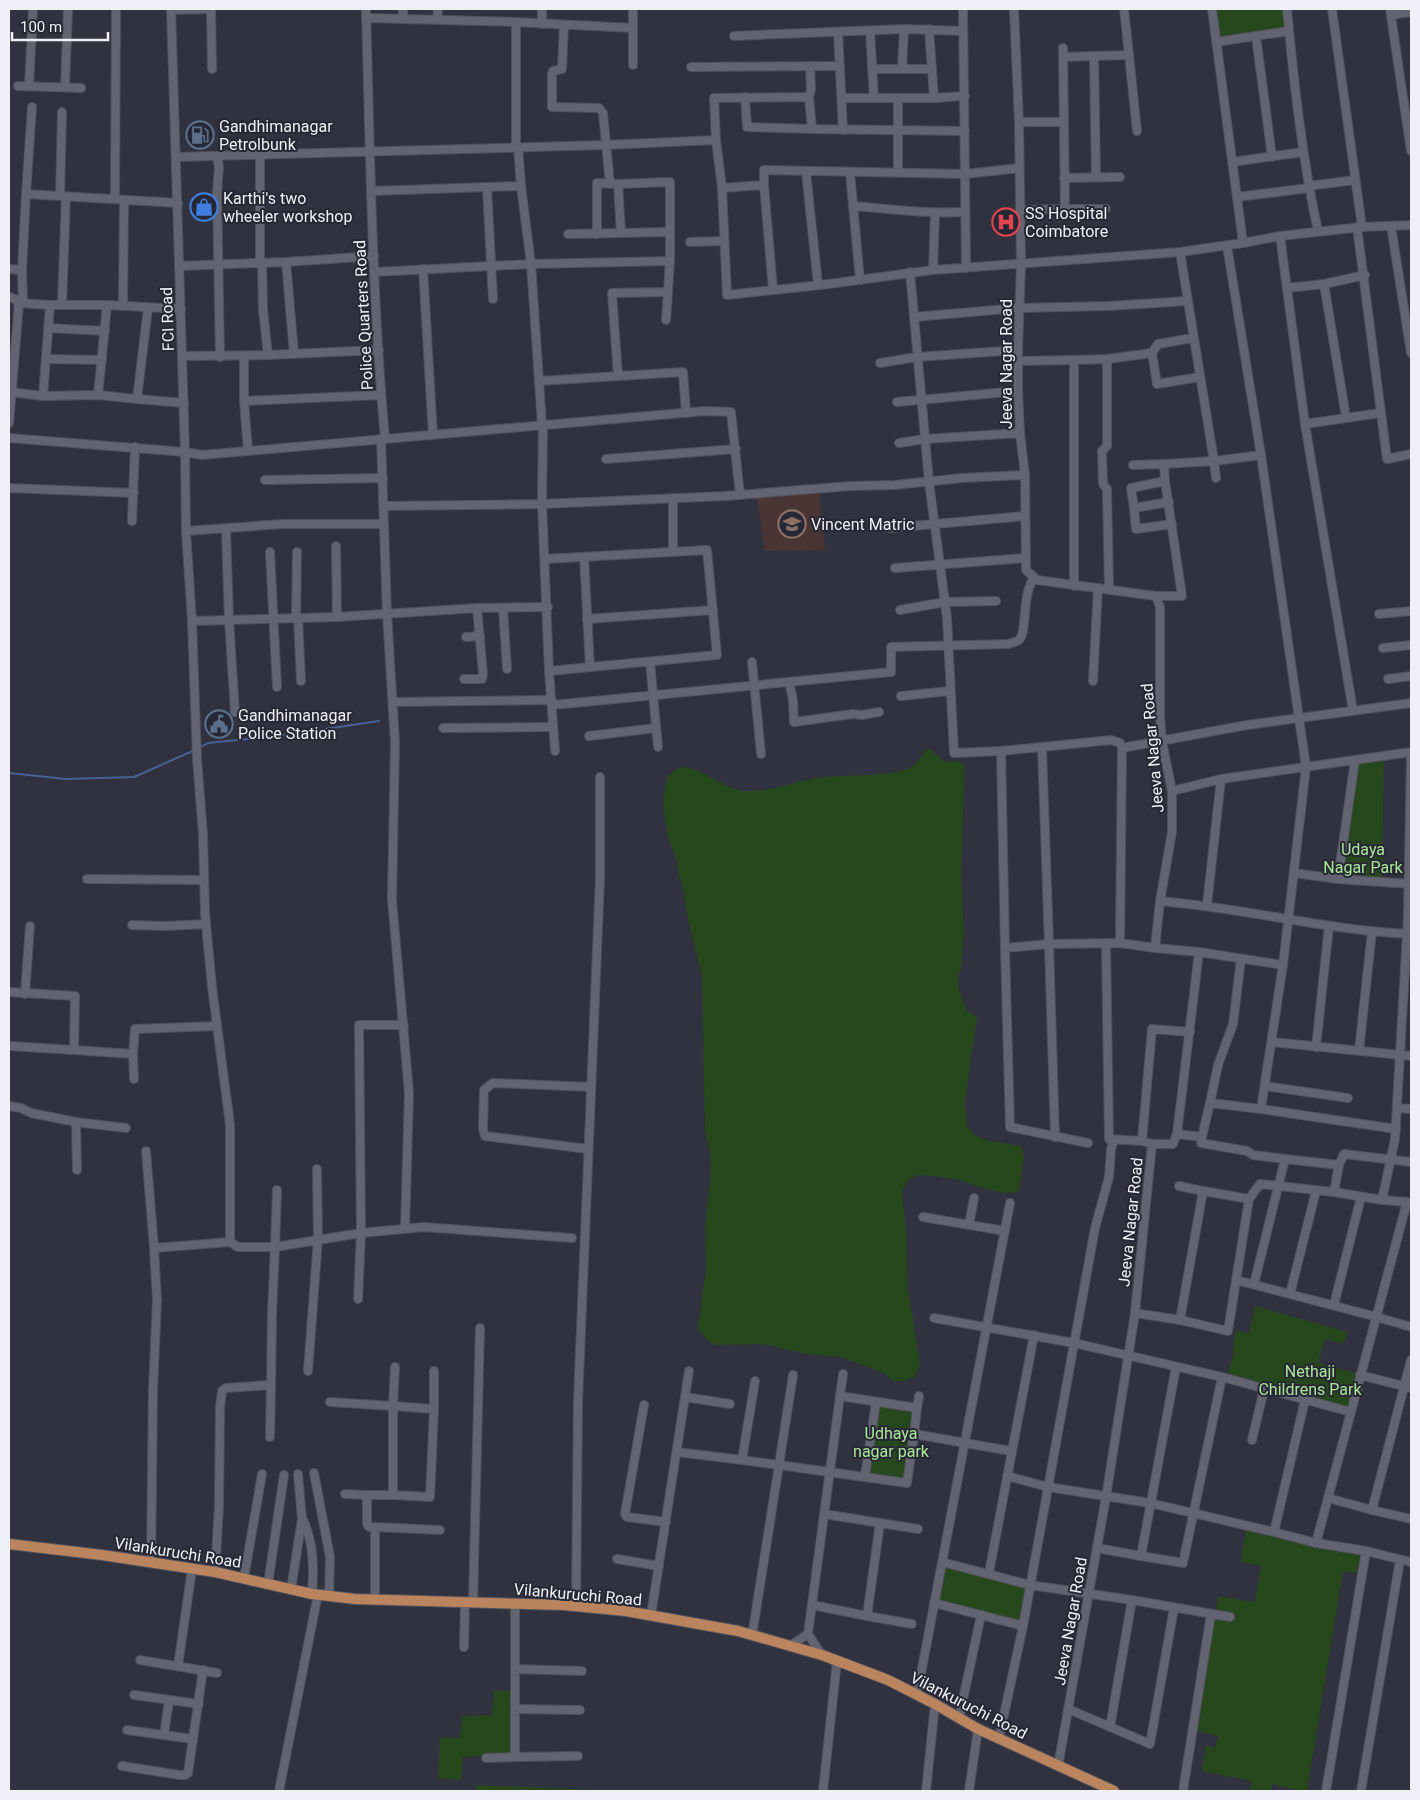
<svg xmlns="http://www.w3.org/2000/svg" width="1420" height="1800" font-family="Roboto,sans-serif">
<rect width="100%" height="100%" fill="#31323f"/>
<path fill="#4a3535" d="M819,493L825,550L765,551L757,498Z"/>
<g fill="#27471d">
<path d="M1212,9H1287L1289,31L1216,42Z"/>
<path d="M928,748L945,762L957,761L965,765L961,872L964,932L961,967L958,978L959,990L967,1011L977,1017L965,1102L967,1126L975,1135L986,1140L1021,1146L1024,1157L1019,1191C999,1196 982,1187 962,1181C946,1177 931,1175 915,1175L906,1183L902,1193L906,1230L908,1289L920,1365L915,1376L905,1381H893L884,1373L841,1357L807,1354L763,1344L716,1345L705,1338L698,1329L706,1268L705,1228L711,1167L710,1154L705,1131L702,977L688,920L682,883L678,873L677,860L668,839L663,803L667,777C671,774 675,770 679,768C699,763 722,790 746,791C770,792 793,782 816,778C846,774 878,778 907,769C915,767 923,754 928,748Z"/>
<path d="M1384,759L1382,880L1342,877L1356,763Z"/>
<path d="M1255,1306L1347,1332L1344,1344L1325,1339L1318,1363L1359,1374L1350,1408L1227,1376L1233,1356L1235,1331L1249,1333Z"/>
<path d="M878,1404L914,1411L904,1481L868,1475Z"/>
<path d="M1246,1528L1362,1555L1358,1573L1343,1572L1307,1791H1301L1272,1784L1271,1791H1250L1251,1781L1202,1771L1206,1745L1215,1748L1218,1736L1197,1731L1218,1596L1255,1602L1261,1566L1241,1562Z"/>
<path d="M945,1565L1027,1587L1020,1623L938,1601Z"/>
<path d="M494,1690L511,1691L512,1754L463,1757L461,1780L438,1779L440,1738H460L462,1716L492,1715Z"/>
<path d="M476,1785L596,1790V1791H476Z"/>
</g>
<g fill="none" stroke-linecap="round" stroke-linejoin="round">
<g stroke="#476197" stroke-width="2">
<path d="M199,748L208,743L278,736L379,721"/>
<path d="M9,773L66,779L134,777L195,750"/>
</g>
<g stroke="#51515d" stroke-width="10">
<g id="minor">
<path d="M211,9L212,69"/>
<path d="M366,9C370,152 372,296 385,439"/>
<path d="M963,9L966,268"/>
<path d="M1014,9L1019,122L1021,264L1018,350V391L1020,433L1025,475L1026,570L1037,580L1156,596L1160,607V717L1162,741L1172,791V832L1160,901L1155,948L1199,952L1177,1134L1173,1144H1152L1135,1313L1106,1497L1058,1766"/>
<path d="M1212,9L1243,243"/>
<path d="M1287,9C1294,83 1302,158 1318,231"/>
<path d="M1332,9L1362,227"/>
<path d="M1390,9L1411,151"/>
<path d="M171,10L205,9"/>
<path d="M1391,15L1411,12"/>
<path d="M366,18L516,22V146"/>
<path d="M403,19V9"/>
<path d="M437,20L438,9"/>
<path d="M516,22L633,28"/>
<path d="M542,24V9"/>
<path d="M564,25L562,69L553,71L552,73V107L599,108L603,113L610,184"/>
<path d="M929,29L934,98"/>
<path d="M870,31L874,98"/>
<path d="M838,32L843,130"/>
<path d="M734,36L904,29L963,31"/>
<path d="M1256,36L1272,157"/>
<path d="M1216,42L1289,31"/>
<path d="M1129,55L1137,131"/>
<path d="M1063,57L1094,56"/>
<path d="M633,65V9"/>
<path d="M691,67L840,66"/>
<path d="M872,69H931"/>
<path d="M902,69L904,29"/>
<path d="M18,86L81,88"/>
<path d="M29,86L33,9"/>
<path d="M65,87L68,9"/>
<path d="M745,97L747,127L812,129"/>
<path d="M809,97L811,90L810,66"/>
<path d="M842,98H934L965,96"/>
<path d="M898,98V172"/>
<path d="M1019,122H1064"/>
<path d="M716,140L714,98L809,97L812,129L965,131"/>
<path d="M518,147L521,186L531,264L542,425"/>
<path d="M217,156L219,167L217,193L220,357"/>
<path d="M176,157L605,145L716,140L722,188L764,185V170L965,174L1019,168"/>
<path d="M1232,162L1303,152"/>
<path d="M806,172L818,285"/>
<path d="M850,173L860,280"/>
<path d="M1096,177L1094,56L1129,55L1124,9"/>
<path d="M1064,178L1120,177"/>
<path d="M618,184L670,182V261L666,320"/>
<path d="M764,185L773,290"/>
<path d="M1308,186L1355,180"/>
<path d="M487,188L493,299"/>
<path d="M722,188L727,295L821,285L933,270L1180,252L1243,243L1280,236L1362,227L1411,225"/>
<path d="M372,191L521,186"/>
<path d="M26,194L32,107"/>
<path d="M60,196L62,112"/>
<path d="M1237,197L1309,188"/>
<path d="M115,199L116,9"/>
<path d="M853,206C890,209 928,214 965,212"/>
<path d="M1065,209H1106"/>
<path d="M1020,210L1065,209L1063,48"/>
<path d="M1391,226L1411,353"/>
<path d="M1357,227L1387,459L1411,454"/>
<path d="M568,234L669,232"/>
<path d="M597,234V183L618,184L621,233"/>
<path d="M1280,236L1305,424L1380,413"/>
<path d="M690,242L724,241"/>
<path d="M1180,252L1214,461L1261,455"/>
<path d="M260,262V154"/>
<path d="M286,262L294,354"/>
<path d="M179,266L286,262L374,256"/>
<path d="M9,269L22,270"/>
<path d="M423,269L433,435"/>
<path d="M933,270L935,213"/>
<path d="M375,272L531,264L670,261"/>
<path d="M910,272L929,482L947,618L954,753L1001,751L1042,747"/>
<path d="M1324,284L1346,417"/>
<path d="M1287,288L1324,284L1365,275"/>
<path d="M9,297L15,299L19,303L50,305H107L181,309"/>
<path d="M23,303L22,270L26,194L178,203"/>
<path d="M62,305L66,196"/>
<path d="M123,306L124,200"/>
<path d="M914,317L1019,308L1109,306L1187,301"/>
<path d="M48,328L105,331"/>
<path d="M1193,338L1158,344L1152,353L1157,384L1200,377"/>
<path d="M268,355L379,350"/>
<path d="M183,356L268,355L263,310L262,262"/>
<path d="M244,356V401L248,451"/>
<path d="M46,359L102,360"/>
<path d="M1107,359V446L1102,451L1103,484L1107,489L1109,589"/>
<path d="M1018,361L1074,360"/>
<path d="M880,363L917,357L1018,350"/>
<path d="M618,376L612,293L667,292"/>
<path d="M539,381L683,372L686,413"/>
<path d="M10,392L43,396L98,395L137,399L148,308"/>
<path d="M98,395L107,305"/>
<path d="M43,396L50,305"/>
<path d="M137,399L184,403"/>
<path d="M244,401L381,395"/>
<path d="M897,402L1018,391"/>
<path d="M9,423L19,303"/>
<path d="M1305,424L1353,711"/>
<path d="M543,425L542,504L549,671L555,751"/>
<path d="M9,438L185,452L171,9"/>
<path d="M381,439L387,614L395,743L392,899L409,1093L405,1229"/>
<path d="M899,443L925,439L1020,433"/>
<path d="M606,459L736,449"/>
<path d="M1133,465L1164,464"/>
<path d="M265,480L383,478"/>
<path d="M1165,481L1131,488L1134,508L1169,502"/>
<path d="M9,488L134,493"/>
<path d="M384,506L542,504L725,496L851,486L894,485L962,478L1025,475"/>
<path d="M1134,508L1136,529L1172,524"/>
<path d="M132,521L135,447"/>
<path d="M890,528L1025,516"/>
<path d="M226,529L229,620L235,712"/>
<path d="M186,531L282,524H384"/>
<path d="M336,546L337,617"/>
<path d="M270,552L277,687"/>
<path d="M673,552V498"/>
<path d="M584,557L590,667"/>
<path d="M545,559L707,550L717,655L549,671"/>
<path d="M895,568L1026,558"/>
<path d="M1074,586V360L1107,359L1152,353"/>
<path d="M1156,596H1182L1165,481L1164,464L1214,461L1216,478"/>
<path d="M548,607L477,608L337,617L192,621L186,531L185,452L202,455L705,411L731,412L740,495"/>
<path d="M503,608L507,669"/>
<path d="M900,610L945,602L996,601"/>
<path d="M1379,614L1411,611"/>
<path d="M296,618L297,552"/>
<path d="M298,618L301,681"/>
<path d="M587,619L713,610"/>
<path d="M466,637L480,636"/>
<path d="M1383,648L1411,645"/>
<path d="M650,662L658,747"/>
<path d="M752,662L761,754"/>
<path d="M464,679H482L483,674L477,608"/>
<path d="M1388,679L1411,676"/>
<path d="M1093,681L1098,588"/>
<path d="M789,682L793,700L794,722L853,714L862,715L879,712"/>
<path d="M901,696L950,691"/>
<path d="M393,702L552,700"/>
<path d="M553,705L891,672V647L1008,644C1011,643 1016,642 1019,640C1028,631 1021,596 1034,578"/>
<path d="M443,728L553,727"/>
<path d="M589,736L656,728"/>
<path d="M1122,748L1247,725L1411,703"/>
<path d="M1001,751L1005,948L1010,1127L1088,1143"/>
<path d="M1172,791L1221,779L1411,752"/>
<path d="M1294,873L1338,879L1355,760"/>
<path d="M87,879L204,880"/>
<path d="M1338,879L1411,884"/>
<path d="M1160,901C1244,908 1325,930 1409,934"/>
<path d="M1207,905L1221,779"/>
<path d="M132,925L164,926L206,924"/>
<path d="M1106,943L1109,1139L1142,1141L1152,1144"/>
<path d="M1005,948L1049,944L1042,747L1111,740L1120,743L1122,748L1120,943"/>
<path d="M1199,952L1283,965"/>
<path d="M9,992L75,996L74,1050L133,1054L135,1029L217,1026"/>
<path d="M25,994L30,926"/>
<path d="M1272,1042L1411,1056"/>
<path d="M9,1046L74,1050"/>
<path d="M1316,1047L1329,926"/>
<path d="M1359,1051L1372,931"/>
<path d="M133,1054L134,1079"/>
<path d="M1265,1086L1348,1098"/>
<path d="M1210,1103L1218,1065L1233,1024L1241,959"/>
<path d="M9,1106L21,1108L31,1113L76,1122L126,1128"/>
<path d="M1397,1108L1411,1109"/>
<path d="M1261,1109L1396,1129"/>
<path d="M76,1122L77,1170"/>
<path d="M1177,1134L1202,1137L1210,1103L1261,1109L1283,965L1306,767L1261,455L1227,246"/>
<path d="M1055,1137L1049,944L1120,943L1155,948"/>
<path d="M1202,1137L1201,1143L1247,1151L1253,1155L1285,1159L1254,1284"/>
<path d="M1142,1141L1152,1029L1190,1032"/>
<path d="M588,1149L485,1136L483,1129L484,1090L493,1083L591,1087"/>
<path d="M146,1151L154,1248"/>
<path d="M1285,1159L1339,1165L1334,1192"/>
<path d="M1339,1165L1344,1154L1411,1162"/>
<path d="M1179,1186L1203,1191"/>
<path d="M277,1190L275,1247L361,1233L424,1227L572,1238"/>
<path d="M923,1217L1005,1231"/>
<path d="M969,1225L974,1198"/>
<path d="M1236,1280L1377,1317L1411,1327"/>
<path d="M1290,1294L1316,1191"/>
<path d="M358,1299L361,1233L359,1025H404"/>
<path d="M1334,1305L1361,1197"/>
<path d="M1135,1313L1180,1320L1228,1331L1249,1199L1260,1184L1334,1192L1382,1200L1395,1139L1408,917L1411,756"/>
<path d="M934,1318L1074,1343L1222,1377L1351,1412"/>
<path d="M1180,1320L1203,1191L1249,1199"/>
<path d="M1176,1367L1141,1556L1183,1563L1222,1377"/>
<path d="M308,1371L318,1239L317,1169"/>
<path d="M1360,1375L1411,1388"/>
<path d="M755,1381L742,1460L779,1465L793,1375"/>
<path d="M840,1396L843,1374"/>
<path d="M685,1397L730,1404"/>
<path d="M330,1402L393,1406L395,1367"/>
<path d="M644,1405L625,1514L627,1517L666,1522"/>
<path d="M917,1408L919,1396"/>
<path d="M434,1409V1371"/>
<path d="M270,1437L271,1385"/>
<path d="M1252,1440L1264,1389"/>
<path d="M677,1452L742,1460"/>
<path d="M314,1473L330,1557L329,1596"/>
<path d="M865,1476L876,1402"/>
<path d="M1007,1476L1048,1487L1150,1503L1274,1532L1305,1400"/>
<path d="M345,1494L367,1495"/>
<path d="M1328,1498L1372,1510L1411,1360"/>
<path d="M1372,1510L1411,1519"/>
<path d="M824,1514L918,1529"/>
<path d="M303,1520C314,1544 314,1568 312,1594"/>
<path d="M375,1527L440,1530"/>
<path d="M1274,1532L1316,1543L1366,1551L1326,1791"/>
<path d="M1316,1543L1407,1202L1382,1200"/>
<path d="M1097,1548L1141,1556"/>
<path d="M1366,1551L1411,1562"/>
<path d="M617,1559L659,1566"/>
<path d="M151,1562L153,1389L157,1300L154,1248L230,1242V1125L212,987L205,913L203,835L197,759L192,621"/>
<path d="M942,1562L1030,1585L1132,1600"/>
<path d="M215,1572L219,1506L220,1407L222,1391L226,1388L271,1385L272,1313L275,1247H238L230,1242"/>
<path d="M989,1573L1034,1335"/>
<path d="M244,1578L262,1474"/>
<path d="M268,1584L284,1475"/>
<path d="M291,1589L302,1519L298,1474"/>
<path d="M375,1600V1527H369L367,1524V1495H393V1406L434,1409L430,1497L393,1495"/>
<path d="M473,1602L480,1328"/>
<path d="M515,1603V1757L578,1756"/>
<path d="M934,1603L1023,1626"/>
<path d="M812,1605L867,1616L880,1523"/>
<path d="M576,1606L578,1400L600,879V777"/>
<path d="M651,1615L689,1371"/>
<path d="M867,1616L912,1624"/>
<path d="M752,1636L779,1465L907,1483L914,1434L1011,1451"/>
<path d="M790,1646L808,1634"/>
<path d="M464,1647L465,1602"/>
<path d="M822,1655L808,1634L840,1396L917,1408L914,1434"/>
<path d="M140,1660L217,1673"/>
<path d="M178,1666L192,1569"/>
<path d="M515,1669L582,1671"/>
<path d="M134,1695L199,1704"/>
<path d="M917,1695L1010,1203"/>
<path d="M515,1709L580,1710"/>
<path d="M1068,1709L1150,1744L1174,1608"/>
<path d="M959,1718L981,1615"/>
<path d="M1110,1727L1132,1600L1230,1617"/>
<path d="M127,1730L193,1739"/>
<path d="M164,1735L169,1700"/>
<path d="M999,1738L1023,1626L1095,1228L1109,1177L1111,1149L1114,1140"/>
<path d="M486,1758L515,1757"/>
<path d="M122,1766L180,1775H185L188,1773L203,1670"/>
<path d="M279,1791L318,1594"/>
<path d="M823,1791L837,1661"/>
<path d="M926,1791L935,1704"/>
<path d="M969,1791L978,1729"/>
<path d="M1183,1791L1211,1614"/>
<path d="M1361,1791L1400,1560"/>
</g>
</g>
<g stroke="#51515d" stroke-width="12">
<path id="major" d="M9,1544L102,1555L215,1572L312,1594L355,1599L564,1605L626,1611L738,1631L822,1655L888,1680L935,1704L978,1729L1114,1791"/>
</g>
<use href="#minor" stroke="#636472" stroke-width="8"/>
<use href="#major" stroke="#b9845e" stroke-width="10"/>
</g>
<defs>
<g id="fuel-ring" transform="scale(1.4375)"><circle r="9.5" fill="#272835" stroke="#5c6f8a" stroke-width="1.5"/><path d="M-5.5-6h7V0h2V4h1.3V-2.5L3-4.5l.8-.8L6-3V5H2.5V1h-1V6h-7ZM-4.2-4.7v3.2H.2V-4.7Z" fill="#5c6f8a"/></g>
<g id="shop-ring" transform="scale(1.4375)"><circle r="9.5" fill="#272835" stroke="#3f7fe0" stroke-width="1.5"/><path d="M-5-2.5h2.3a2.7 3.5 0 0 1 5.4 0H5L5.5 6h-11ZM-1.5-2.5h3a1.5 2.3 0 0 0-3 0Z" fill="#3f7fe0"/></g>
<g id="hospital-ring" transform="scale(1.4375)"><circle r="9.5" fill="#272835" stroke="#e0444e" stroke-width="1.5"/><path d="M-5-5h3v3.5h4V-5h3V5h-3V1.5h-4V5h-3Z" fill="#e0444e"/></g>
<g id="school-ring" transform="scale(1.4375)"><circle r="9.5" fill="#272835" stroke="#8d6e63" stroke-width="1.5"/><path d="M0-5L7-2L0 1L-7-2ZM-4 1L0 2.5L4 1V4Q0 6-4 4Z" fill="#8d6e63"/></g>
<g id="civic-ring" transform="scale(1.4375)"><circle r="9.5" fill="#272835" stroke="#5c6f8a" stroke-width="1.5"/><path d="M-.6-6.5H3V-4.5H.6V-3L4-1V1h2V6H-6V1h2V-1L-.6-3ZM-1.2 2.5V6h2.4V2.5Z" fill="#5c6f8a"/></g>
</defs>
<g fill-rule="evenodd">
<use href="#fuel-ring" x="200" y="135"/>
<use href="#shop-ring" x="204" y="207"/>
<use href="#hospital-ring" x="1006" y="222"/>
<use href="#school-ring" x="792" y="524"/>
<use href="#civic-ring" x="219" y="724"/>
</g>
<g text-anchor="middle" stroke-width="4" stroke-linejoin="round" paint-order="stroke">
<g font-size="16" fill="#efeff8" stroke="#272835" text-anchor="start">
<text x="219" y="132">Gandhimanagar<tspan x="219" dy="18">Petrolbunk</tspan></text>
<text x="223" y="204">Karthi's two<tspan x="223" dy="18">wheeler workshop</tspan></text>
<text x="1025" y="219">SS Hospital<tspan x="1025" dy="18">Coimbatore</tspan></text>
<text x="811" y="530">Vincent Matric</text>
<text x="238" y="721">Gandhimanagar<tspan x="238" dy="18">Police Station</tspan></text>
</g>
<g font-size="16" fill="#efeff8" stroke="#272835">
<text transform="translate(363 315) rotate(-93)" y="6">Police Quarters Road</text>
<text transform="translate(167 319) rotate(-92)" y="6">FCI Road</text>
<text transform="translate(1006 364) rotate(-90)" y="6">Jeeva Nagar Road</text>
<text transform="translate(1152 748) rotate(-95)" y="6">Jeeva Nagar Road</text>
<text transform="translate(1130 1222) rotate(-84)" y="6">Jeeva Nagar Road</text>
<text transform="translate(178 1552) rotate(9)" y="6">Vilankuruchi Road</text>
<text transform="translate(578 1594) rotate(5)" y="6">Vilankuruchi Road</text>
<text transform="translate(1070 1621) rotate(-80)" y="6">Jeeva Nagar Road</text>
<text transform="translate(969 1705) rotate(27)" y="6">Vilankuruchi Road</text>
</g>
<g font-size="16" fill="#abe698" stroke="#272835">
<text x="1363" y="855">Udaya<tspan x="1363" dy="18">Nagar Park</tspan></text>
<text x="1310" y="1377">Nethaji<tspan x="1310" dy="18">Childrens Park</tspan></text>
<text x="891" y="1439">Udhaya<tspan x="891" dy="18">nagar park</tspan></text>
</g>
</g>
<rect width="1420" height="1800" fill="none" stroke="#efeff8" stroke-width="20"/>
<path d="M12 32v8h96v-8" fill="none" stroke="#efeff8" stroke-width="2.5"/>
<text x="20" y="32" font-size="15" fill="#efeff8" stroke="#272835" stroke-width="4" paint-order="stroke">100 m</text>
</svg>
